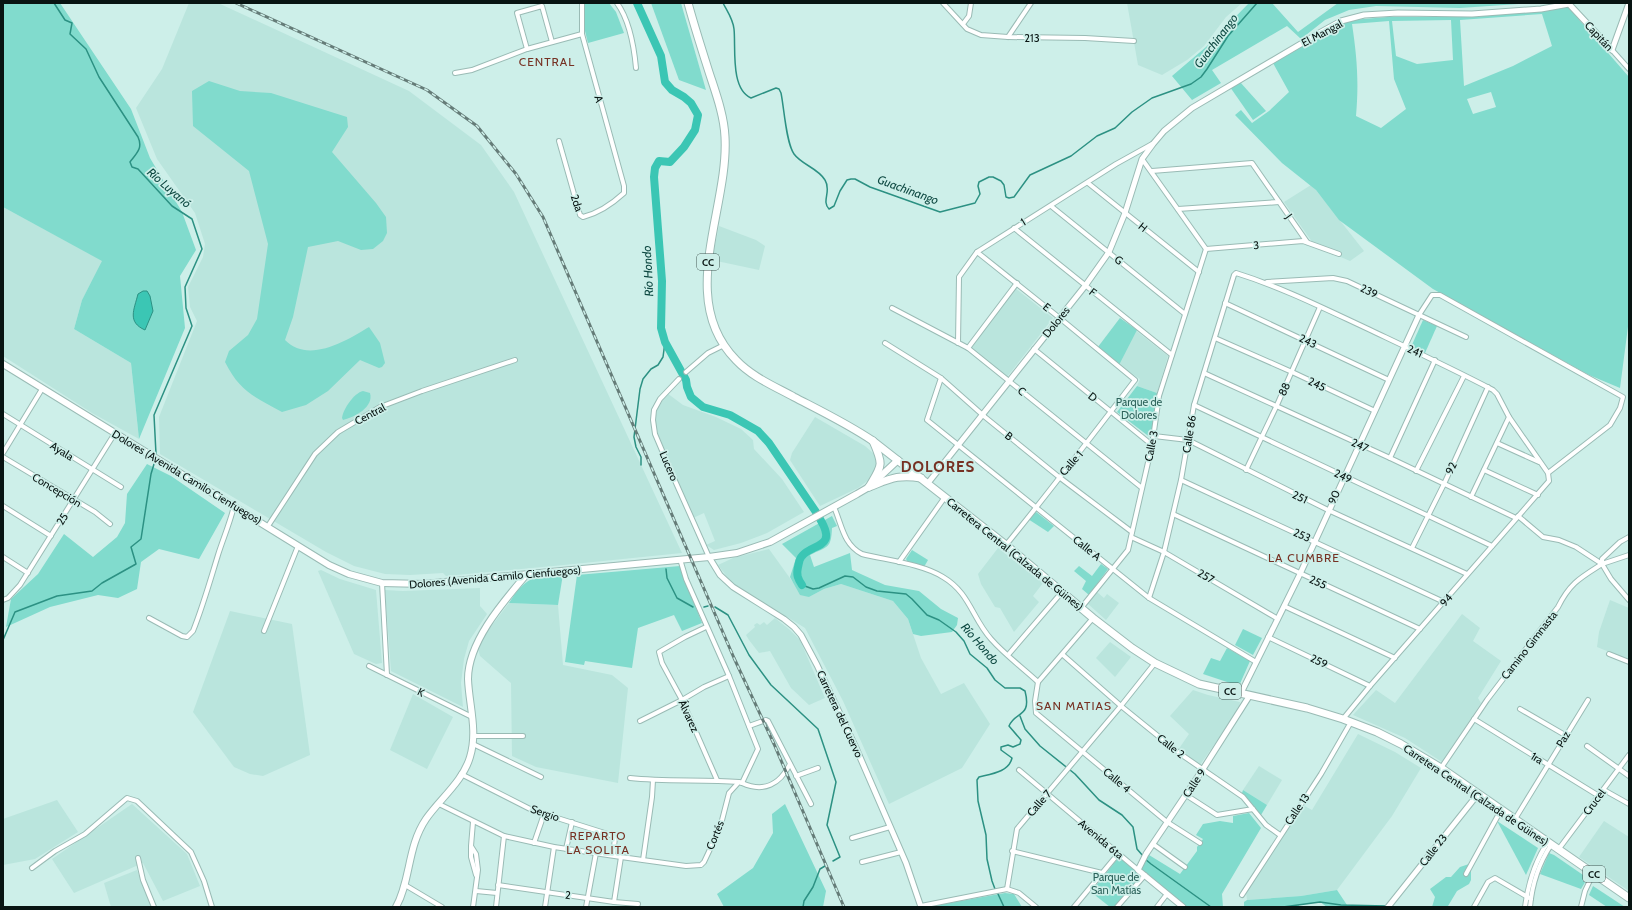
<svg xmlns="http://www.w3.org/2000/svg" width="1632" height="910" font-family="Cabin,sans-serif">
<rect width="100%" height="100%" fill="#cdefe9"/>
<g fill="#bae5dd">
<path d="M189,3H218L409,91L481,145L514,192L682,553L564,565L446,576L443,573L410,575L385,574L354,566L326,552L160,454L159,417L197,321L190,307L188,287L203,257L205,244L195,213L157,159L136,108L162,69Z"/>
<path d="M1127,3H1242L1226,17L1204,46L1187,60L1162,75L1138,65Z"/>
<path d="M1311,185L1316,190L1364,251L1350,261L1315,246L1284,202Z"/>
<path d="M3,207L103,261L82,300L74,329L131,363L139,439L92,413L3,356Z"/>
<path d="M719,226L756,240L765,246L759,270L712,260Z"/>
<path d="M1015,288L1053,318L1007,377L969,347Z"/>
<path d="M1120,318L1168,356L1157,393L1137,386L1140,379L1119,365L1098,347Z"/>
<path d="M667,393L683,405L716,417L741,429L753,440L754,449L782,479L804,512L767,533L741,543L714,550L706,545L715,541L704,513L693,518L658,434L655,421L657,410Z"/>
<path d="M815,417L865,446L874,454L878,461L875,475L858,488L820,506L790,460L792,453Z"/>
<path d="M998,548L1043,583L1033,596L1039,602L1014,632L1000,608L995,607L981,584L978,574Z"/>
<path d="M769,549L792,581L809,597L824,589L841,584L893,601L908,619L921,658L941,694L964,683L990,724L962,768L889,804L843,701L805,628L731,582L718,565L733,558Z"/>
<path d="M321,570L340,579L376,590L382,663L376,664L354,654L318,571Z"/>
<path d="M480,588V606L487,614L469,641L464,659L461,683L463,707L391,671L385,590L403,591Z"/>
<path d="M1097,592L1104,598L1107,594L1119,603L1106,620L1087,603Z"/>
<path d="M1610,600L1629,608V660L1597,647L1599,632Z"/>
<path d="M509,603L558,605L563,665L612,675L628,688L618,783L536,767L512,756L511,683L480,656L478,648L480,641Z"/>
<path d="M230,611L292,624L310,755L263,776L250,774L234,767L193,712Z"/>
<path d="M1462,614L1480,628L1473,641L1501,661L1478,698L1481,703L1442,762L1405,738L1353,715L1376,690L1395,703Z"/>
<path d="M775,618L790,630L800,640L825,698L809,705L791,688L770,651L759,653L749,640L746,635L755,627L754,625L757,623L760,625L764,622L767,625Z"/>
<path d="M1110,642L1131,657L1115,677L1096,658Z"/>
<path d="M1193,690L1208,695L1240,702L1239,709L1200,765L1178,750L1189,734L1170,716Z"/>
<path d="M413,694L453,717L427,769L390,750Z"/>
<path d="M1358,734L1395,752L1421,768L1392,816L1337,890L1301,896L1247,900L1246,892L1301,804L1312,810Z"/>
<path d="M1259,766L1282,780L1267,805L1243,790Z"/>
<path d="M57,800L78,832L35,859L3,865V819Z"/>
<path d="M132,804L187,854L200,886L163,901L143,863L74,893L52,859Z"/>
<path d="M1604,821L1629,837V891L1579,857Z"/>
<path d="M137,870L151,907H111L104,883Z"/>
</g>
<g fill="#81dbcd" fill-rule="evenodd">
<path d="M3,3H60L131,109L150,158L182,212L196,250L180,276L185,328L139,439L131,363L74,329L82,300L102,261L3,207Z"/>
<path d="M584,3H609L616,12L624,33L588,43L583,23Z"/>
<path d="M651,3H681L706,90L679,80Z"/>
<path d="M1249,3H1272L1298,32L1338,3H1533L1460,8L1376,6L1349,10L1325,20L1301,39L1287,26L1212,70L1221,83L1192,100L1172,76L1206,47Z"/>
<path d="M1568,7L1629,77V319L1620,388L1589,375L1433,289L1339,220L1316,190L1282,163L1235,115L1241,110L1252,123L1269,111L1289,92L1273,63L1322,32L1352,20L1387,17H1474ZM1542,14L1552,46L1513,66L1464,86L1460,20ZM1451,20L1453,60L1417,64L1396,56L1392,21ZM1389,21L1394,79L1406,109L1381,128L1356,116C1359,82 1357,57 1352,24ZM1491,92L1496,107L1473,114L1467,99Z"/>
<path d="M209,81L240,91L271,93L347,117L348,127L332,152L376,203L386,217L387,233L383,241L373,249L361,250L338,241L308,247L293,317L285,340C308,364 346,341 369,327L380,343L385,363L382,367L379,368L360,360L328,391L306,405L282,412C255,397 240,392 225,362L229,351L248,335L257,319L268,244L249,171L193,126L192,91Z"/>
<path d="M1240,82L1266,111L1253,120L1230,87Z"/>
<path d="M1120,318L1137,330L1119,365L1098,347Z"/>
<path d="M1423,320L1437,326L1425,353L1411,347Z"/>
<path d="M1137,386L1157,393L1151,438L1117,412Z"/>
<path d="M363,391L370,393C374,407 355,417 343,420L342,418C343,409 354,393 363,391Z"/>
<path d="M147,464L171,476L225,513L199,559L159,549L141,562L137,589L118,598L98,595L50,607L6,627L11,599L38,574L64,534L93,557L117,537L125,523L127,494Z"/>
<path d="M1036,512L1054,526L1048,532L1028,519Z"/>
<path d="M832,516L837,526L832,528C831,549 828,546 810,555L814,567L850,553L852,570L885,585L919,591L941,609L958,618L957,625L952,632L921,636L913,634L908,619L893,601L841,584L824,589L809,597L800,595L790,577L796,558L782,544Z"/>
<path d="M912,550L928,560L924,567L907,561L906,559Z"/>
<path d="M1101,564L1108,569L1089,595L1082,589L1086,581L1074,571L1079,566L1092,576Z"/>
<path d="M680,566L702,623L682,631L674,615L638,628L632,668L585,661L584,665L565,662L577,575Z"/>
<path d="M563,574L558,605L509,603C525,577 534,576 563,574Z"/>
<path d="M1243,629L1262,638L1253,655L1235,645Z"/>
<path d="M1227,648L1250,661L1239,686L1203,674L1211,658L1220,661Z"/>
<path d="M1243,790L1267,805L1261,815L1242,793Z"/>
<path d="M785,804L826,891L823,907H724L717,894L753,868L773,833L772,814Z"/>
<path d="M1249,813L1261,828L1222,894L1223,907H1185L1140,870L1149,855L1180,874L1197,851V847L1203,839L1196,835L1203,824L1220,821L1233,823V816Z"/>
<path d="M1497,821L1538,848L1526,875Z"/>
<path d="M1549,853L1554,855L1586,877L1587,879L1581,889L1540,874Z"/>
<path d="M1119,857L1141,875L1115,907H1110L1091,892Z"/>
<path d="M1469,864L1471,866V880L1469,884L1457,891L1448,906L1449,907H1432L1435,897L1430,889L1446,877H1451L1460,867Z"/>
<path d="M1593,886L1625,907H1607L1589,895Z"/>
<path d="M1337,890L1347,905L1384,906L1327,907L1320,902L1299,905V907H1244V902L1247,900L1301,896Z"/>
<path d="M1005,893L1014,894L1022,907H927Z"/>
</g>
<path fill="#3bc6b4" stroke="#2c9183" d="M143,291H147L150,296L153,311L145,330C127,322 134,310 138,294Z"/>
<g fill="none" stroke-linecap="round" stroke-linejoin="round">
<g stroke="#2c9183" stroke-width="1.5">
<path d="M54,3L65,20L72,23L70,34L86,49L99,77L138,137C143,148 137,153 130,162L132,167L138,169L172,206L192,219L202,249L185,287L186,308L192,326L154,415L156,454"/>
<path d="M723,3C727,11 733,19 734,29C736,47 730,89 751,98L776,88L779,89L781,93C784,107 786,143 794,154C802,165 818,168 825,180C832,191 821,201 829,209L834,206L840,191L847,180L851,179H855L870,187L940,212L975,203L980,194L978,186L979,182L989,177H993L1001,181L1004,185L1006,197L1009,198L1014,197L1030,175L1071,156L1097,136L1115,128L1132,112L1152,98L1191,84L1201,77L1207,69L1228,36L1257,3"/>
<path d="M641,465V457L636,447L634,437L640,389L643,379L651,369L658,365L663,357L665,342"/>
<path d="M666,569L667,578L677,598L693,607"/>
<path d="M802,585L813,589L819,588L845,576L853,577L866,587L877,591L906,594L912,599L927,615L939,620L956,632L964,641L970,654L987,668L995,680L1005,688H1020L1025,691C1032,718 1015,711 1009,726L1021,740L1020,744L1013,747L1008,745L1001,747V750L1012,758C1009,772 991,774 979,777L977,780L978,801L986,835L987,859L992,881L995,889"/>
<path d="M704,607L708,606"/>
<path d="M715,607L728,615L749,655L771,685L818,729L836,782L827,825L840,857L833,861"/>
<path d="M3,640L15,612L57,596L92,591L102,583L136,564L131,547L141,539L151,474L154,464"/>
<path d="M1020,716L1025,729L1040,746L1075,774L1099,800L1122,815L1133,827L1137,849L1143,856"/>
<path d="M1145,859L1151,864L1211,907"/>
<path d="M998,894L1004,907"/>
<path d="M803,907L804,901L813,887L820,869L825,866"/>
<path d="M1283,907L1320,902L1341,905L1387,906"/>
</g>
<g stroke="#3bc6b4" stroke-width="8">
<path d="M637,3L661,56L665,82L672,90L684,97L691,103L698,115L695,130L684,147L670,162L659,161L655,168L654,177L662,281L661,328L665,342L686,380L687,387L691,397L703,407L730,415L758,431L769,443L816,512"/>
<path d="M802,585C798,579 796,575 798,567C799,563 799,559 802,556C812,543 838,549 820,519"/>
</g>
<g stroke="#9abbb5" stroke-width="6">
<g id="minor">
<path d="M617,3C630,21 634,46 636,68"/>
<path d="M943,3L967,29L981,35L1008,37L1085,38L1134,41"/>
<path d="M963,24L969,16L971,3"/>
<path d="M1008,37L1031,3"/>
<path d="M527,49L517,13L542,6L552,42"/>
<path d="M1612,50L1629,69"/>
<path d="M455,73L472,70L527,49L582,34"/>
<path d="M559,141L580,215L583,217C599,213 612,204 624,193V186L582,34V3"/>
<path d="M1142,159L1206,249"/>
<path d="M1152,171L1252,163L1307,242"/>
<path d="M1088,183L1199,272"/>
<path d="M1051,206L1185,314"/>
<path d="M1178,209L1279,202"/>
<path d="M1014,228L1172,355"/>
<path d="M1206,249L1303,241L1339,254"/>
<path d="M977,252L1056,315L1135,380C1092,436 1050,491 1006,545"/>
<path d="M1267,282L1333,278L1347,281L1466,337"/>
<path d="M1225,303L1389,380"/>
<path d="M892,308L968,348L1142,488"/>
<path d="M1419,315L1432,295H1440L1623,397L1620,408L1610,425L1548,473"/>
<path d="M1215,338L1292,372L1375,411"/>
<path d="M885,343L941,378L985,417L1059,477L1132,532"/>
<path d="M958,343L959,277L977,252L1116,164L1152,144"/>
<path d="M968,348L1017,283"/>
<path d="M1034,349L1152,445"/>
<path d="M686,372L708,353L724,345"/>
<path d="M1204,373L1390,458L1516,518"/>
<path d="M941,378L927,420L1149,598L1256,662"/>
<path d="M679,379L660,399L654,410L653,420L655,434L672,474L709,557"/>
<path d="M1194,405L1492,546"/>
<path d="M3,414L121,487"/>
<path d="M1154,436L1188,440L1328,510L1467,574"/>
<path d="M1497,443L1539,462"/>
<path d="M3,453L42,389"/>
<path d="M3,457L95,512L110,524"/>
<path d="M1390,458L1435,360"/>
<path d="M1246,470L1277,405L1320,307"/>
<path d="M1484,470L1538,495"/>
<path d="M1416,471L1464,376"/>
<path d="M1181,480L1444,602"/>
<path d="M1471,497L1509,417"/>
<path d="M3,506L51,536"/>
<path d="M834,507C842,525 843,544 862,554C886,560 923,564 943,577C970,593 972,618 991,639C1005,655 1023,668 1038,682"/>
<path d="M1173,514L1420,629"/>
<path d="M1518,516L1543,537L1559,540L1576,547L1602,564L1611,579L1629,600"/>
<path d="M268,526L315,454L338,432L380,407L422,391L515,360"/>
<path d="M1131,537L1164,552L1278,619"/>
<path d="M1412,548L1444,484L1488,387"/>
<path d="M3,557L28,573"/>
<path d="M899,562L945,497"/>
<path d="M1602,564L1629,555"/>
<path d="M382,583L387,675"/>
<path d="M1149,598L1164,552L1181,480L1194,405L1234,275L1236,273C1281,287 1323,308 1366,328C1408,348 1451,368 1493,390L1497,394L1509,417L1548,473L1549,481L1370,686L1343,719"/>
<path d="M3,600L8,598L20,585L115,433"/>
<path d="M1284,606L1395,658"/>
<path d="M1081,608L1128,550L1152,445L1159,396L1206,249"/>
<path d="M149,618L182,636L187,637L193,631C203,606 210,581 218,555C223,539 230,523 234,506"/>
<path d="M706,627L685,637L659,652L662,663L682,700L717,780"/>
<path d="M264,631L298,546"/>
<path d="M1268,637L1370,686"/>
<path d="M1609,654L1629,662"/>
<path d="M1008,655L1062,592"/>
<path d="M1063,655L1121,706L1179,753L1243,797L1266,825L1280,835"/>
<path d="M369,666L472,717"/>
<path d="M1038,682L1035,701L1036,713L1167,822L1200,843"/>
<path d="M1038,682L1093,618"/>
<path d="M1520,709L1565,735"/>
<path d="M1474,719L1599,796"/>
<path d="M640,721L682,700L704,687L729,676"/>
<path d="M749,726L766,720L768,721L811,804"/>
<path d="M474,736H523"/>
<path d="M473,744L541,777"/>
<path d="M1587,746L1629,776"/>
<path d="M1441,768L1487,700L1558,607C1570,583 1580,578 1602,564V559L1620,542L1629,537"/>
<path d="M1019,770L1138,870"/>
<path d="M461,774L532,810L611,835L615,838L613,855"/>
<path d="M796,776L818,768"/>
<path d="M630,778C666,782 703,779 739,782"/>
<path d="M742,783C764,793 780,784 790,764"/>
<path d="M1604,790L1629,804"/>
<path d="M1186,795L1217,815L1253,809"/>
<path d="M439,804L504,836L554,847L621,857L686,866L701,865L704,862L720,828L729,793L739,782L742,783L758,749L729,676L686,579L680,559"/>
<path d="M1515,819L1588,700"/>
<path d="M473,822L471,846L476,854L478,870L473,907"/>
<path d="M852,838L890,827"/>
<path d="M534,843L544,814"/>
<path d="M1153,844L1185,867"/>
<path d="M471,847V857L476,875"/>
<path d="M566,849L572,822"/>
<path d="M1558,850L1629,755"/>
<path d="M1012,851L1102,873"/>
<path d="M138,858L143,880L154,907"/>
<path d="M643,860L652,797L653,780"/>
<path d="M862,862L901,852"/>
<path d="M32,868L55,851L85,834L127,798L137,801L191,852L204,881L212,907"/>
<path d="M1466,874L1501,810"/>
<path d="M405,885L442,907"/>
<path d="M498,885L614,902L638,904"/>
<path d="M1007,889L1017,829L1120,707L1155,663"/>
<path d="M1007,889L1019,893L1036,907"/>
<path d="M476,891L497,893"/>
<path d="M1242,895L1321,774L1351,722"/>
<path d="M614,902L621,857"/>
<path d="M921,906L1007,889"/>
<path d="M496,907L504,836"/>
<path d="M545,907L554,847"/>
<path d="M586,907L596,853"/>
<path d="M1074,907L1118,854"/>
<path d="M1117,907L1145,875"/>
<path d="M1157,907L1167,894"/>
<path d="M1474,907L1488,882L1495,878L1531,899"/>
<path d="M1525,907C1528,885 1535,861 1548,842"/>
<path d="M1530,907C1532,885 1539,863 1551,845"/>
<path d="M1581,907L1585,891L1593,874"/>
</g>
</g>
<g stroke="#9abbb5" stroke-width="7">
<g id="tertiary">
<path d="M928,483L1085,286L1109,252L1125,213L1142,159L1153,144L1164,131L1192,108L1321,32L1341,21L1364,15L1398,13L1472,14L1541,9L1569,4L1612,50L1629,3"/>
<path d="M709,557L720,575L733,587L784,619L794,627L801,635L817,665L856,748L906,863L921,907"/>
<path d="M1241,693L1300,574L1419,315"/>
<path d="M1183,907L1138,870L1146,854L1203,769L1250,695"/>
<path d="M1388,907L1478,794"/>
</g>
</g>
<g stroke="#9abbb5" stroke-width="8">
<g id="secondary">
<path d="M3,364L329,565L349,574L382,583L424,584L709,557L737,553L770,542L857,494L869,487L898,460"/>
<path d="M396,907C411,880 407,847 426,819C440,799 463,781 470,757C478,731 469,705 468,679C468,642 503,602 526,575"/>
</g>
</g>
<g stroke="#9abbb5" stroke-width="9">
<g id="primary">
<path d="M688,3C694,25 701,47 708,69C715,91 724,114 725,137C729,209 676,299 736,360C752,377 774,386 794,397C821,411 848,424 873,441L1006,545L1093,618L1132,648L1155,663L1199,684L1307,708L1343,719L1377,732L1401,744L1441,768L1629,898"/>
<path d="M869,487C890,479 898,474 921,478"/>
<path d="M869,487C882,465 884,466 873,441"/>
</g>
</g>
<use href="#minor" stroke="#fff" stroke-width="4"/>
<use href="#tertiary" stroke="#fff" stroke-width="5"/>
<use href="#secondary" stroke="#fff" stroke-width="6"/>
<use href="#primary" stroke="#fff" stroke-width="7"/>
<g stroke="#657c78" stroke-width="3">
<path id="rail" d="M236,3L427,90L477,126L516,174L543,217L734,658L774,744L844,907"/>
</g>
<use href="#rail" stroke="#cdefe9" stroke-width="1.5" stroke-dasharray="4.5" stroke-linecap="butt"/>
</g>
<g text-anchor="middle" stroke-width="3.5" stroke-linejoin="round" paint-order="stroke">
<g fill="#cdefe9" stroke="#435652" stroke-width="1">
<rect x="697" y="254" width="22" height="16" rx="3"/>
<rect x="1219" y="683" width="22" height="16" rx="3"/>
<rect x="1583" y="866" width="22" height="16" rx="3"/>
</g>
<g font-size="10" font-weight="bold" fill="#081412">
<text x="708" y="266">CC</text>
<text x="1230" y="695">CC</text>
<text x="1594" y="878">CC</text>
</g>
<g font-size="11" fill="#081412" stroke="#cdefe9">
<text transform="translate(1322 33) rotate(-28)" y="4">El Mangal</text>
<text transform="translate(1599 36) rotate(47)" y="4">Capitán</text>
<text x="1032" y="42">213</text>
<text transform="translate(599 99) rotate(74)" y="4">A</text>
<text transform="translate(577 203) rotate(72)" y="4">2da</text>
<text transform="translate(1289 216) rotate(54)" y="4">J</text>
<text transform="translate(1023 222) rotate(-31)" y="4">1</text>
<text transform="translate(1143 227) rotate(39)" y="4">H</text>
<text transform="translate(1256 245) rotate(-5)" y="4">3</text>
<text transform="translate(1119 260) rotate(39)" y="4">G</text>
<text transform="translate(1369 291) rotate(25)" y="4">239</text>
<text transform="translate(1093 292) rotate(38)" y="4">F</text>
<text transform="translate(1047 307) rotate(39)" y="4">E</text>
<text transform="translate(1056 322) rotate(-51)" y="4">Dolores</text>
<text transform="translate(1308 341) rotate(25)" y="4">243</text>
<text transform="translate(1415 351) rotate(24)" y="4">241</text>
<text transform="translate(1317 384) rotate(25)" y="4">245</text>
<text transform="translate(1284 389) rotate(-66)" y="4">88</text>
<text transform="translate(1022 391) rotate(39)" y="4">C</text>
<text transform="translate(1093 397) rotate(39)" y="4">D</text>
<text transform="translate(370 414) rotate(-28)" y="4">Central</text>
<text transform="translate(1189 434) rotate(-81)" y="4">Calle 86</text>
<text transform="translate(1009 436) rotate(39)" y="4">B</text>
<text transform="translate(1360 445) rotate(25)" y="4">247</text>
<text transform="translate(1151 446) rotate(-79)" y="4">Calle 3</text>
<text transform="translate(62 451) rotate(32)" y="4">Ayala</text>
<text transform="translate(1071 463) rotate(-49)" y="4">Calle 1</text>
<text transform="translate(669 466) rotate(67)" y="4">Lucero</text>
<text transform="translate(1451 468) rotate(-65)" y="4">92</text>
<text transform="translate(1343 476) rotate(25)" y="4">249</text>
<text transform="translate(187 477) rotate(31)" y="4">Dolores (Avenida Camilo Cienfuegos)</text>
<text transform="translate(57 490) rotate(31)" y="4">Concepción</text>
<text transform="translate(1300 497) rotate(26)" y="4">251</text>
<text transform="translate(1334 497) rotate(-66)" y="4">90</text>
<text transform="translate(62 519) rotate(-59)" y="4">25</text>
<text transform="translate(1302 535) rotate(25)" y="4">253</text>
<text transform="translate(1087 548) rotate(39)" y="4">Calle A</text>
<text transform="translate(1015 554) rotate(39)" y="4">Carretera Central (Calzada de Güines)</text>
<text transform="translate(1206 576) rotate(30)" y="4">257</text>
<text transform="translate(495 577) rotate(-5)" y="4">Dolores (Avenida Camilo Cienfuegos)</text>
<text transform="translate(1318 582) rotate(25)" y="4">255</text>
<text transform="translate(1446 600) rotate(-49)" y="4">94</text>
<text transform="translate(1529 645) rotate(-52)" y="4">Camino Gimnasta</text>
<text transform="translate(1319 661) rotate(26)" y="4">259</text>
<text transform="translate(421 692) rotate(26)" y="4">K</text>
<text transform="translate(840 714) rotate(65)" y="4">Carretera del Cuervo</text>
<text transform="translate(689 716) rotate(65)" y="4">Álvarez</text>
<text transform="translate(1563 739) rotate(-59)" y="4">Paz</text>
<text transform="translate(1171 746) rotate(38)" y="4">Calle 2</text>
<text transform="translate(1537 758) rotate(32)" y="4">1ra</text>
<text transform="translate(1117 780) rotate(40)" y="4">Calle 4</text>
<text transform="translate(1194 783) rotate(-56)" y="4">Calle 9</text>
<text transform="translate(1476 795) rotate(34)" y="4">Carretera Central (Calzada de Güines)</text>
<text transform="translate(1594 802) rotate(-53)" y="4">Crucel</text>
<text transform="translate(1039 803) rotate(-49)" y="4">Calle 7</text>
<text transform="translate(1297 809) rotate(-56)" y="4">Calle 13</text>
<text transform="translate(545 813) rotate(19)" y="4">Sergio</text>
<text transform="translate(715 835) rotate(-68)" y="4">Cortés</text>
<text transform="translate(1101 839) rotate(40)" y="4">Avenida 6ta</text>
<text transform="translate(1433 850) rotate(-52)" y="4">Calle 23</text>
<text transform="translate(568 895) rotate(8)" y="4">2</text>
</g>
<g font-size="11" fill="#2c625a" stroke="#cdefe9">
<text x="1139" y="406">Parque de<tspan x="1139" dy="13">Dolores</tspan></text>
<text x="1116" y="881">Parque de<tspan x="1116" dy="13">San Matías</tspan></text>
</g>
<g font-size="12" font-style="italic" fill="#0e4942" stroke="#cdefe9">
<text transform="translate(1216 41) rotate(-53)" y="4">Guachinango</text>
<text transform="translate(169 188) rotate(41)" y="4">Río Luyanó</text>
<text transform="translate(908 190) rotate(20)" y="4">Guachinango</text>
<text transform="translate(648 271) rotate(-93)" y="4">Río Hondo</text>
<text transform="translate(980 644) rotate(49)" y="4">Río Hondo</text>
</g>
<g font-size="12" letter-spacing="1" fill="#763123" stroke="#cdefe9">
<text x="547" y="66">CENTRAL</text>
<text x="1304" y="562">LA CUMBRE</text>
<text x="1074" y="710">SAN MATIAS</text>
<text x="598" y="840">REPARTO<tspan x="598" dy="14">LA SOLITA</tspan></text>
</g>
<g font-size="15" font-weight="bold" letter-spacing="1" fill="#763123" stroke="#cdefe9">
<text x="938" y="472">DOLORES</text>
</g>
</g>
<rect width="1632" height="910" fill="none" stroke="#081412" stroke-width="8"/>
</svg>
